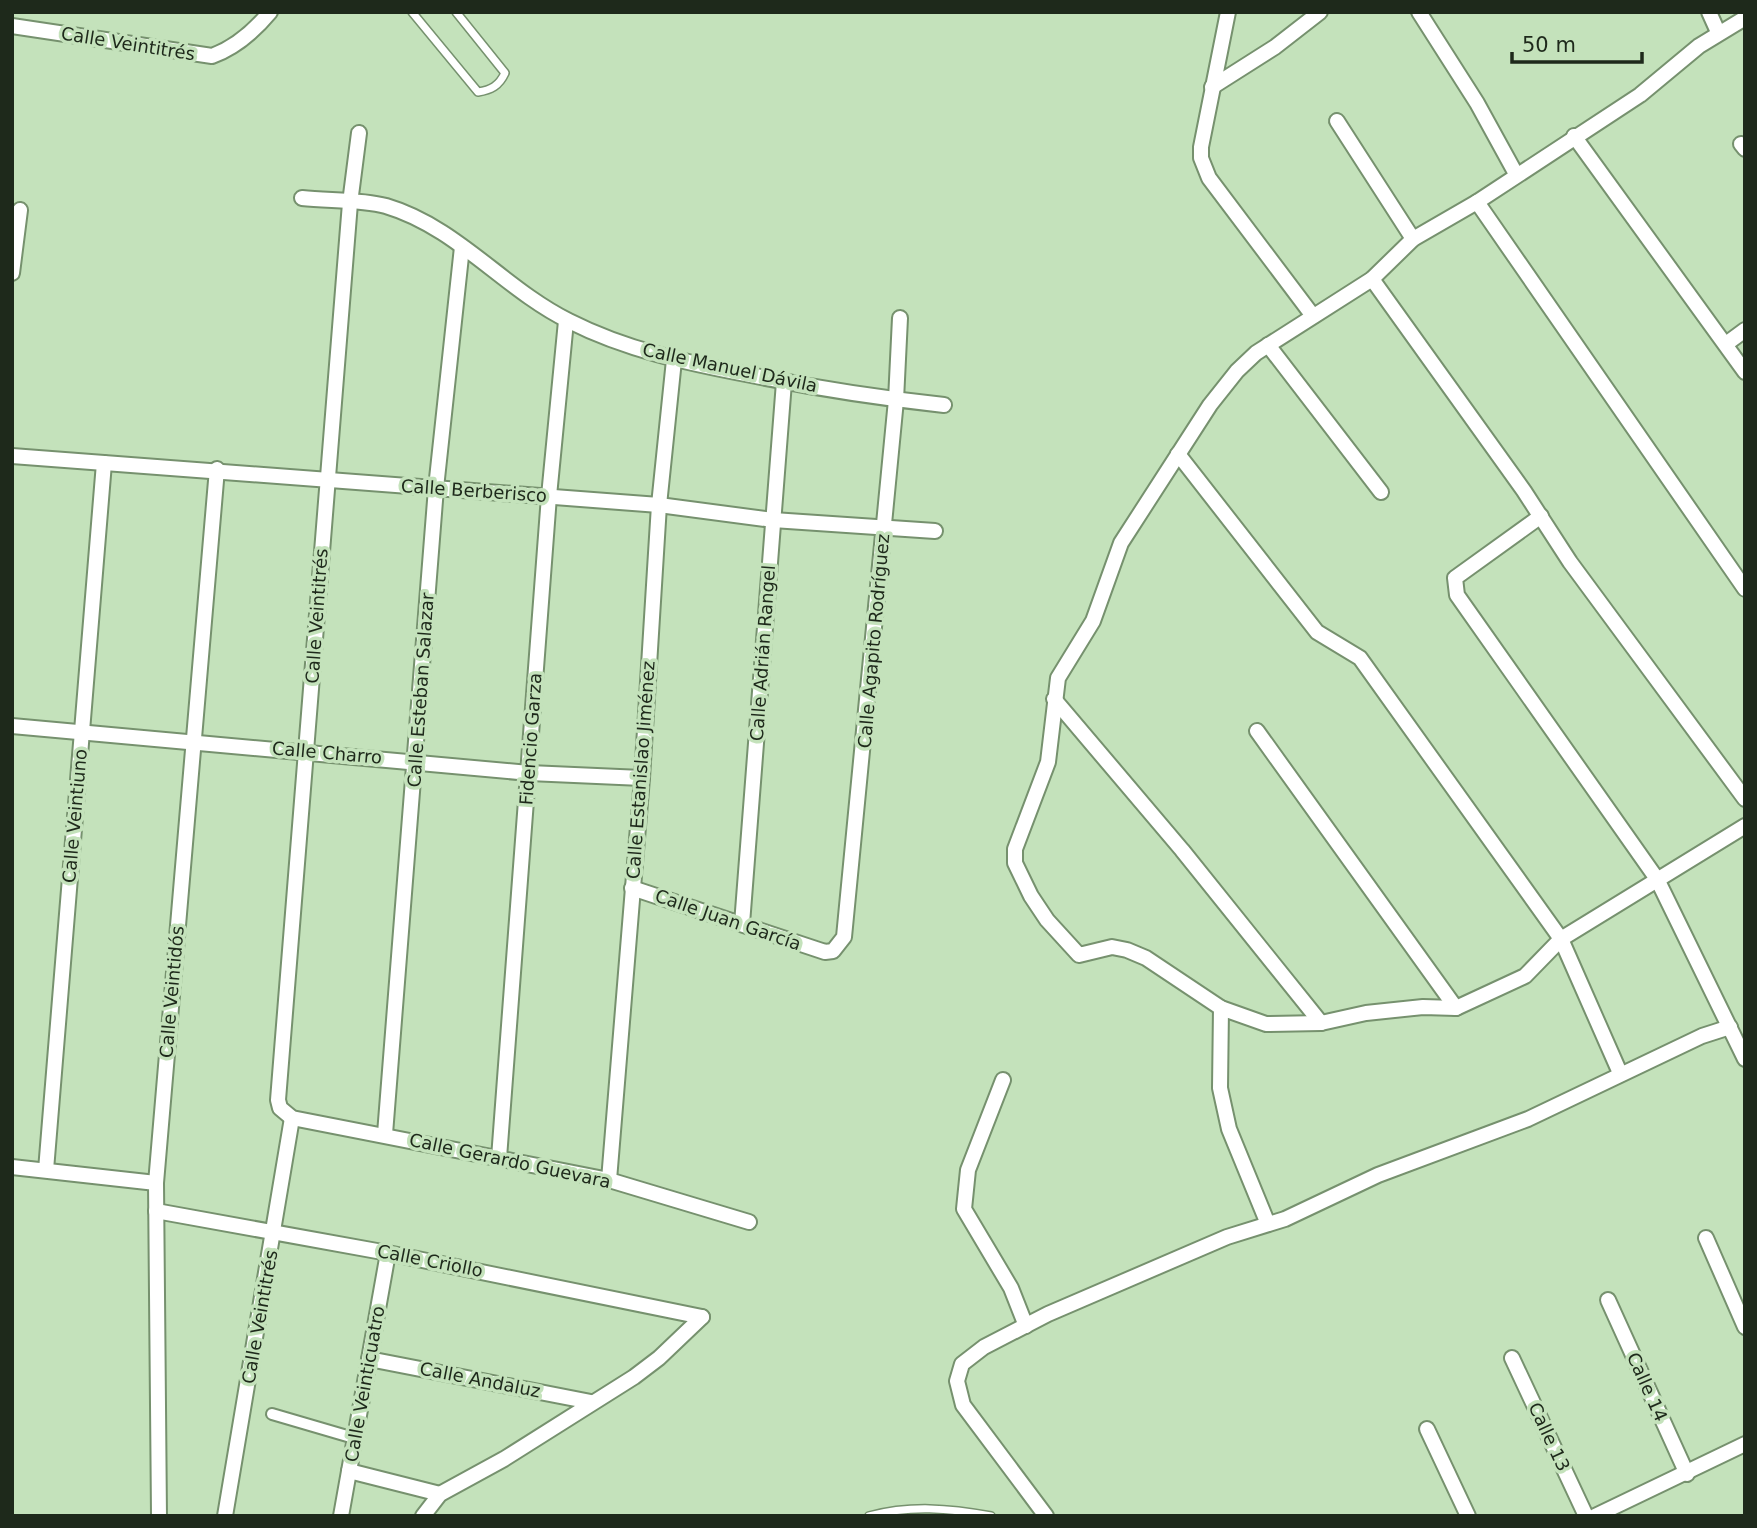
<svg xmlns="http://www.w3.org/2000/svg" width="1757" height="1528" font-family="'DejaVu Sans',sans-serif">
<rect width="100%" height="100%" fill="#c4e2bb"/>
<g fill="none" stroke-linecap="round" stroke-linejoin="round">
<g stroke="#76916e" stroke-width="10">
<g id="service">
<path d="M412,12L478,92C491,90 499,86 505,73L456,12"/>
<path d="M869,1516C910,1505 949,1508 991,1516"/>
</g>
</g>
<g stroke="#76916e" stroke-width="14">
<path id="pedestrian" d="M272,1414L354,1438"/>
</g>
<g stroke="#76916e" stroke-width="18">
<g id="minor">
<path d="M1228,12L1201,147V158L1209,178L1313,316"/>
<path d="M1419,12L1477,103L1516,174"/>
<path d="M1709,12L1718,32"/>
<path d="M1745,18L1699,46L1640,95L1477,202L1413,239L1372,279L1256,353L1237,371L1210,405L1121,543L1093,621L1058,678L1048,762L1015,849V863L1031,896L1047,920L1079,955L1112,947L1127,950L1146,958L1221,1008L1266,1024L1321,1023L1366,1013L1423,1007L1456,1008L1525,976L1561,939L1745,826"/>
<path d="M12,26L212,56C234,48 255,30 270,12"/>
<path d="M1212,87L1275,47L1320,12"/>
<path d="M1337,121L1413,239"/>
<path d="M359,133L350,203L278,1100L280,1108L292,1118L609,1180L749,1222"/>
<path d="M1574,136L1745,372"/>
<path d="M1741,144L1745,149"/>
<path d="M302,198C328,201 360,199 386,206C457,227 504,289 569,321C626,350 688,363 751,375C815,388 879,398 944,405"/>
<path d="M1477,202L1745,589"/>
<path d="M12,273L20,210"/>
<path d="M1372,279L1524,491L1570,562L1745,799"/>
<path d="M1726,344L1745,330"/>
<path d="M1268,345L1381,492"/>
<path d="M1178,454L1317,632L1360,658L1561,939L1620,1073"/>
<path d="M12,456L659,505L773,520L935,531"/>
<path d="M1541,516L1455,578L1457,595L1657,879L1745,1059"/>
<path d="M1054,699L1182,850L1321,1023"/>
<path d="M12,726L529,773L642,778"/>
<path d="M1257,731L1456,1008"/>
<path d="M632,888L825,952L833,951L844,937L896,400L900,318"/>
<path d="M742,924L784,382"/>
<path d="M1221,1008L1220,1088L1229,1129L1268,1224"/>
<path d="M1003,1080L968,1170L964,1209L1011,1288L1026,1326"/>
<path d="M385,1134L436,488L462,247"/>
<path d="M499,1158L549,496L566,321"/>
<path d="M12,1167L156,1183"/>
<path d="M46,1170L104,463"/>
<path d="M609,1180L642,778L659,505L674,360"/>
<path d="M156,1211L388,1253L702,1317"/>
<path d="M1706,1238L1745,1327"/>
<path d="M1608,1300L1687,1474"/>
<path d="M1512,1358L1586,1516"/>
<path d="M369,1359L591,1402"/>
<path d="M1427,1429L1468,1516"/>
<path d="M349,1471L440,1494"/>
<path d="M159,1516L156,1183L217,469"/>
<path d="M225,1516L292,1118"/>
<path d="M341,1516L388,1253"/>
<path d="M423,1516L440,1494L504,1459L634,1377L659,1358L702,1317"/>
<path d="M1046,1516L963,1405L957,1381L962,1364L984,1347L1048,1314L1227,1237L1285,1219L1378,1175L1528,1119L1702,1036L1730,1027"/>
<path d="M1595,1516L1745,1444"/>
</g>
</g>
<use href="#service" stroke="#fff" stroke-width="7"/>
<use href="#pedestrian" stroke="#fff" stroke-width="10"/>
<use href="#minor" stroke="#fff" stroke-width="14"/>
</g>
<g text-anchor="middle" stroke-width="7" stroke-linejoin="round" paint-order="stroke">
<g font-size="18" fill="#1e291b" stroke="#c4e2bb">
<text transform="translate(128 44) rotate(9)" y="6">Calle Veintitrés</text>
<text transform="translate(730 368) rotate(12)" y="6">Calle Manuel Dávila</text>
<text transform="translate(474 491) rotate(4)" y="6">Calle Berberisco</text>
<text transform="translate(317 616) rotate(-86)" y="6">Calle Veintitrés</text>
<text transform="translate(874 641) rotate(-85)" y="6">Calle Agapito Rodríguez</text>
<text transform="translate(763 653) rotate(-86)" y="6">Calle Adrián Rangel</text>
<text transform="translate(421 690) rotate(-86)" y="6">Calle Esteban Salazar</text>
<text transform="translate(531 739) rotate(-86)" y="6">Fidencio Garza</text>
<text transform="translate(327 753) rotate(5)" y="6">Calle Charro</text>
<text transform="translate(641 770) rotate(-86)" y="6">Calle Estanislao Jiménez</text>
<text transform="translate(75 816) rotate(-85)" y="6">Calle Veintiuno</text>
<text transform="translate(728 920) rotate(19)" y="6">Calle Juan García</text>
<text transform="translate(172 992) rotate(-85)" y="6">Calle Veintidós</text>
<text transform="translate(510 1161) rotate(12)" y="6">Calle Gerardo Guevara</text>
<text transform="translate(430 1261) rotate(11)" y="6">Calle Criollo</text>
<text transform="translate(260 1317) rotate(-80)" y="6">Calle Veintitrés</text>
<text transform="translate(480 1380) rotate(11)" y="6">Calle Andaluz</text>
<text transform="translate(365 1384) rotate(-80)" y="6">Calle Veinticuatro</text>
<text transform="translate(1647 1387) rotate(66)" y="6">Calle 14</text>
<text transform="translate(1549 1437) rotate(65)" y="6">Calle 13</text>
</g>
</g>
<rect width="1757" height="1528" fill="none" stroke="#1e291b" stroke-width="28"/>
<path d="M1512 52v10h130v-10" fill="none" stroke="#1e291b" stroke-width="3.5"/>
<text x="1522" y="52" font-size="21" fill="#1e291b" stroke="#c4e2bb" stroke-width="5" paint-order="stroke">50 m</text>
</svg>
